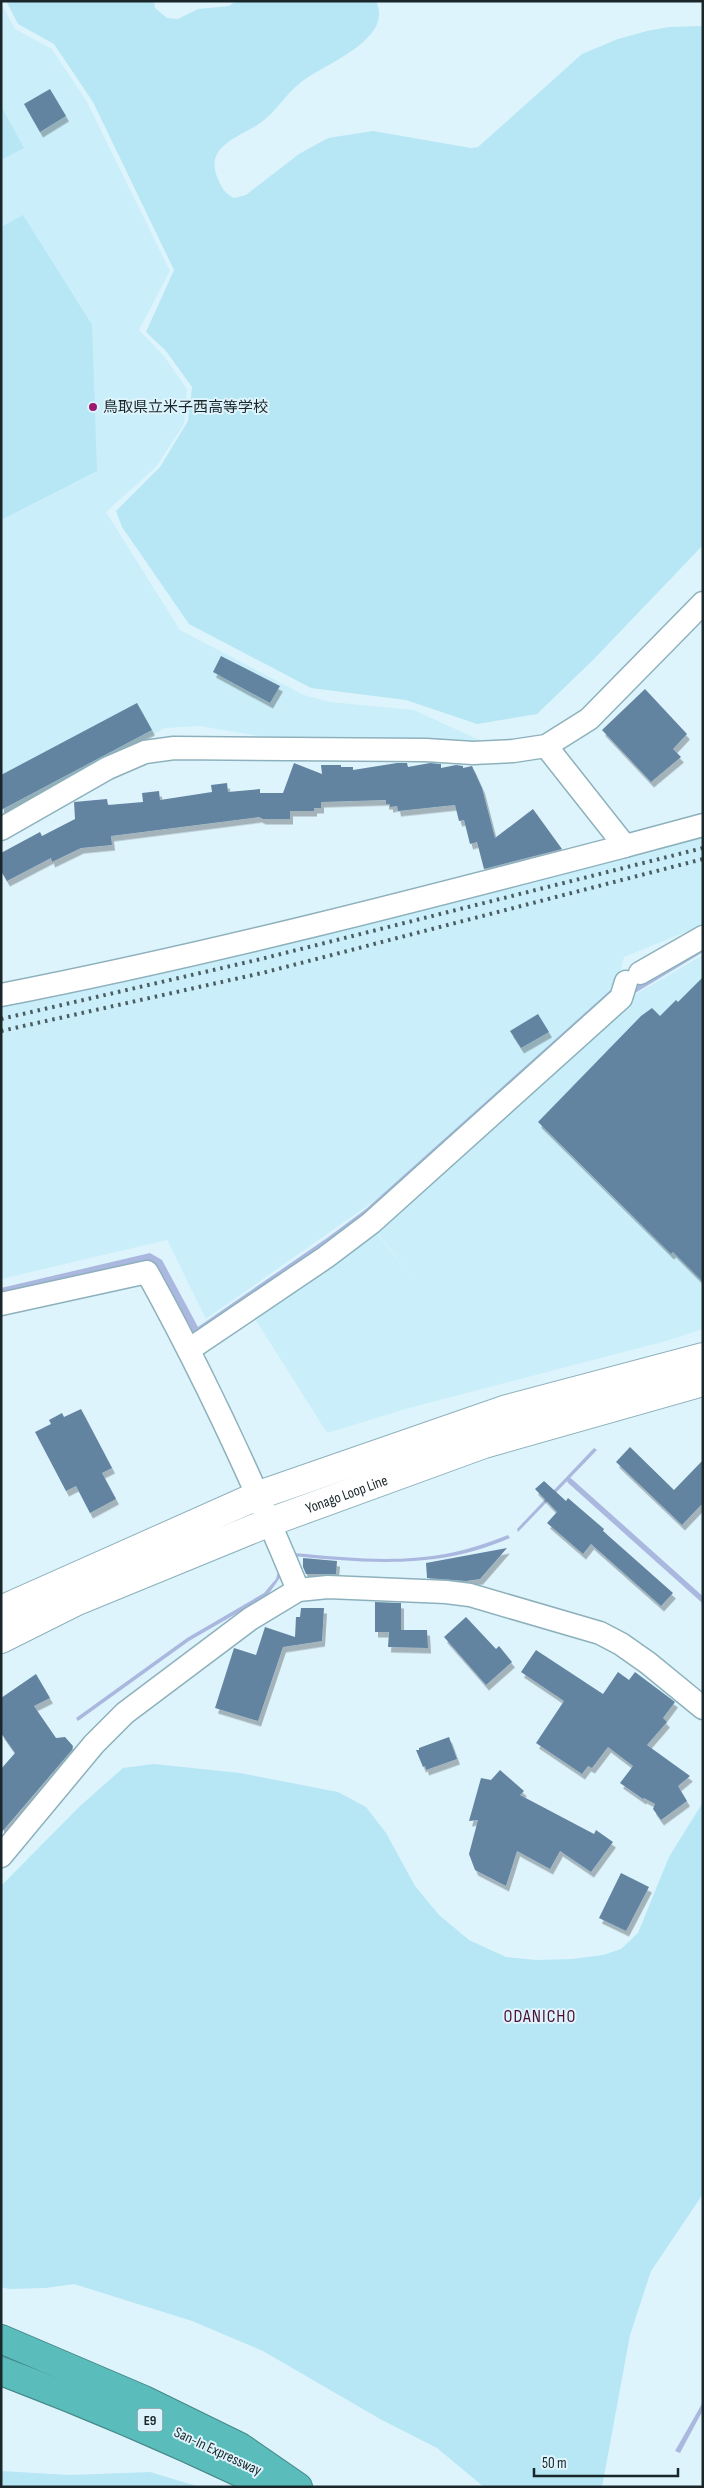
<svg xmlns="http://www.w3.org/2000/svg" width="704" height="2488" font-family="'Sofia Sans Condensed','Noto Sans JP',sans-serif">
<defs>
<filter id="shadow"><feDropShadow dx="3" dy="5.5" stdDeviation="0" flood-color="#0004"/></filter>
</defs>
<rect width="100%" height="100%" fill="#def4fc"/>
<g fill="#caeffa">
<path d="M1,3L15,29L52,49L87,102L170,271L139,330L164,356L187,389L184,424L156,467L106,512L180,630L304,695L330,702L414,710L488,744L271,738L199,726L165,728L1,816Z"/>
<path d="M703,832V925L624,957L617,986L394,1187L206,1319L167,1240L1,1279V1004Z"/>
<path d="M703,955V1329L666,1341L409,1408L327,1433L252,1314L373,1228L417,1284L374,1228L629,996L636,994Z"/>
</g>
<g fill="#b7e6f5">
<path d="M6,1H154L155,8L167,18L178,19L198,9L229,6L236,1H376C395,41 320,65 299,84C286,94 277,110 264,120C246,136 202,143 218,179C222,188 225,194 234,198L246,195L299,154L328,138L373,131L471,148L478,147L582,54L618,39L647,31L669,27L703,26V545L593,660L537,714L477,724L406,700L311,688L189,624L122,527L116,511L160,467L188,421L192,387L166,351L146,332L174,270L93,102L54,44L18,24Z"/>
<path d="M1,106L24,148L1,160Z"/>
<path d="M23,215L92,325L97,471L1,520V227Z"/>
<path d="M154,1764L240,1773L338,1792L366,1807L386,1833L415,1886L439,1915L469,1940L506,1957L536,1960L572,1959L603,1955L621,1949L638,1933L669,1857L703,1802V2194L651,2271L630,2335L602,2487H484L437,2448L380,2419L263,2351L192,2321L74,2284L46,2288L9,2289L1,2287V1886L79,1807L123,1768Z"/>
<path d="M1,2471L69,2475L150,2472L200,2487H1Z"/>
</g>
<g fill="#aab7df">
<path d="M703,943V952L635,993L616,995L366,1220L192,1341L150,1264L1,1299V1288L150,1253L162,1260L198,1327L327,1238L366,1209L615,986Z"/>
<path d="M594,1448L597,1450L518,1532L517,1529Z"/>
<path d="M508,1535L510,1538C437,1570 369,1563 291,1556L293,1553C375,1560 430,1567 508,1535Z"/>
<path d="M278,1572L282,1575L267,1596L189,1641L78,1721L76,1718L187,1638L264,1593L276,1579Z"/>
<path d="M703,2402V2410L680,2453L675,2451Z"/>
</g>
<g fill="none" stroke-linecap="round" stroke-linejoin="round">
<path stroke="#aab7df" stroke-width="5.5" d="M570,1481L703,1600"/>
</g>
<g fill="#6384a1" filter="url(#shadow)">
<path d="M50,89L66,116L40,132L24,104Z"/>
<path d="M221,656L280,686L270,703L213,672Z"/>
<path d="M645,689L687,734L673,749L681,757L651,782L602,730Z"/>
<path d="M137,703L152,730L1,810V775Z"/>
<path d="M294,763L322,774L321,765H341V767H353V770L397,763H407L408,767L430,763L441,764V768L456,765L463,766V768L472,766L482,788L495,838L533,809L562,849L484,869L477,842L470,844L464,820L459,821L455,805L398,811L397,806L390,807V804H386V800L321,802V808H314V811H290V819H263L259,817L111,836L112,845L81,848L52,862L51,858L7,881L1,871V853L40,832L42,836L75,819L74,802L107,799L108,805L143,802L142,793L159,791L160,800L212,792L211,785L227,783L228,792L260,789V793H283Z"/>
<path d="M703,977V1282L673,1252L671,1254L538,1122L641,1016L652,1008L660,1016L676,1000L678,1002Z"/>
<path d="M538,1014L549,1032L521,1048L510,1031Z"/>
<path d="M81,1409L112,1468L102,1473L116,1499L90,1513L76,1486L66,1491L35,1432L51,1424L49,1420L62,1413L64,1417Z"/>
<path d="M630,1447L674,1490L703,1460V1503L682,1525L616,1462Z"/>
<path d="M544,1481L566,1501L568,1498L604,1529L603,1531L673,1593L661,1606L591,1544L583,1554L547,1523L557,1512L535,1489Z"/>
<path d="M507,1548L480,1579L466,1581L427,1578L426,1563Z"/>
<path d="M303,1558L337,1561L336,1574H306L303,1567Z"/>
<path d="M375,1602L401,1603V1630H427L428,1648L388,1647L389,1632H375Z"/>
<path d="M301,1608H324L322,1641L283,1647L258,1721L215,1708L234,1648L256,1655L265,1627L295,1637L296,1617H300Z"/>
<path d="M466,1617L496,1649L499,1646L512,1662L486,1685L444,1637Z"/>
<path d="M536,1650L603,1694L618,1672L629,1680L635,1672L675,1702L663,1718L667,1722L647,1745L690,1776L678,1786L687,1801L661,1820L653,1809L655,1804L644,1798L643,1799L620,1783L633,1766L608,1747L592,1768L588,1766L582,1774L536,1743L564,1701L521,1672Z"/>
<path d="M36,1674L50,1698L34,1706L56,1738L65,1737L73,1746L72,1750L1,1833V1769L15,1753L1,1733V1698Z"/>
<path d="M449,1737L457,1759L426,1770L425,1766L423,1767L416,1750H419V1748Z"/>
<path d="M500,1770L524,1791L520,1795L594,1834L596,1830L613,1842L591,1872L560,1851L550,1869L517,1851L506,1886L475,1870L469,1854L478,1820L469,1821L481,1778L491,1780Z"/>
<path d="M621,1873L649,1887L626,1931L599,1918Z"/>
</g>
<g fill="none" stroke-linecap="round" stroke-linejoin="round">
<g stroke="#8db1bc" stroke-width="25">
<g id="minor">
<path d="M1,829L108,768L145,752L174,748L426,750L473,753L513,751L546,746L589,719L703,603"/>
<path d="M625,846L703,825"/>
<path d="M640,973L703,937"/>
<path d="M1,995C211,954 418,900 625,846L546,746"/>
<path d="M1,1304L147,1272C204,1375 253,1481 298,1590"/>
<path d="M190,1349L326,1257L371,1223L621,998L626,982"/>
<path d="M1,1856L94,1744L125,1713L250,1619L298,1590L328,1587L446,1592L470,1595L600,1633L621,1644L648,1663L703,1708"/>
</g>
</g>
<g stroke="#8db1bc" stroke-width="30">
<g id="secondary">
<path d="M1,1610L259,1495L507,1409L703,1357"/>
<path id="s1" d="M1,1639L77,1601L270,1522L484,1444L703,1382"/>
</g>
</g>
<g stroke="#448889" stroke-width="30">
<g id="motorway">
<path d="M1,2339L144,2400L240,2447L298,2487"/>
<path d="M1,2371C93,2406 182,2444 270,2487"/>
</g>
</g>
<use href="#minor" stroke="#fff" stroke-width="22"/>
<use href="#secondary" stroke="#fff" stroke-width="28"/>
<use href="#motorway" stroke="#5bbdbb" stroke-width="28"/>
<g stroke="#4c5c61" stroke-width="4" stroke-dasharray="2.5 5" stroke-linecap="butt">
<path d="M1,1019L261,959L703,848"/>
<path d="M1,1031L262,973L703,859"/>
</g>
</g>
<circle fill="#9c1a6e" stroke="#def4fc" stroke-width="2" cx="93" cy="407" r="5"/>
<g text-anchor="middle" stroke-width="4" stroke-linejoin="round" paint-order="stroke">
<rect fill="#def4fc" stroke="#54646a" stroke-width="1" x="137.5" y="2408.5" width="25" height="23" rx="4"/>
<g font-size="14" font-weight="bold" fill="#19272b">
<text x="150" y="2425">E9</text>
</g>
<g font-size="15" fill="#19272b" stroke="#def4fc" text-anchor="start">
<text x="103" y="412">鳥取県立米子西高等学校</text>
</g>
<g font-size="15" fill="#19272b" stroke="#def4fc">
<text dy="5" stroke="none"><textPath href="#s1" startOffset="375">Yonago Loop Line</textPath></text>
<text transform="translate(218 2451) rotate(25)" y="5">San-In Expressway</text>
</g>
<g font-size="18" letter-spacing="1" fill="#4b0f34" stroke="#def4fc">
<text x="540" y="2022">ODANICHO</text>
</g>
</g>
<rect width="704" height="2488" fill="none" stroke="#19272b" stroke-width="5"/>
<path d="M534 2468v8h144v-8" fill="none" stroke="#19272b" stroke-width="2.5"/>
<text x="542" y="2468" font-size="15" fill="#19272b" stroke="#def4fc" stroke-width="4" paint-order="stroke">50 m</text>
</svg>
